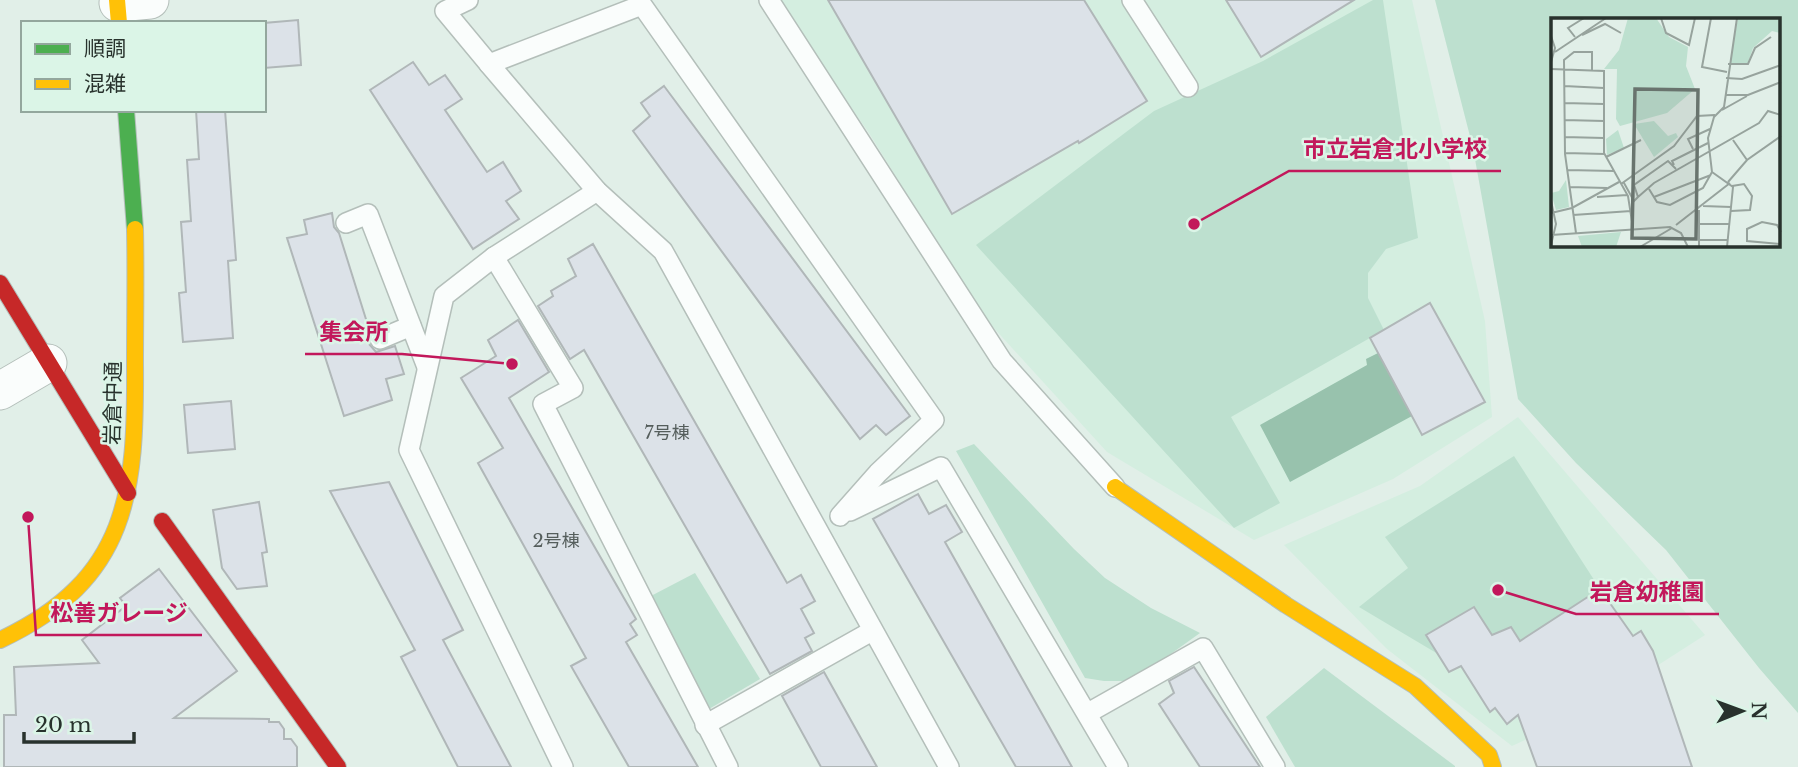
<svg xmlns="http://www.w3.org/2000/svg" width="1798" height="767" font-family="'Libre Baskerville','Noto Sans JP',serif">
<rect width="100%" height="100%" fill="#e1efe8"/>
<g fill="#d4eee0">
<path d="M776,0H1412L1485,321L1492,417L1393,479L1254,540L1107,452L981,314L869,133Z"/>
<path d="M1518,417L1705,635L1585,712L1512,746L1387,649L1284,545L1420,486Z"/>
</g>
<g fill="#bde0cf" fill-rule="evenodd">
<path d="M1373,0H1383L1418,238L1386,249L1368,273V298L1384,330L1231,417L1280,503L1234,528L976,245L1154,111L1263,61Z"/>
<path d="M1435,0H1798V713L1759,668L1666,550L1576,463L1518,399L1473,148ZM1553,19H1779V245H1553Z"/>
<path d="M974,444L1074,549L1105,578L1151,608L1200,633L1133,681H1104L1085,678L956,451Z"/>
<path d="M1514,456L1600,589L1520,641L1511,627L1492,635L1474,607L1426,635L1438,654L1359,607L1408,568L1385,537Z"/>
<path d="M695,573L760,679L709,709L649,597Z"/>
<path d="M1324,668L1455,766V767H1295L1266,717Z"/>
</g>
<path fill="#98c2ad" d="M1378,353L1412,416L1290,482L1260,425L1367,365L1366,359Z"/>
<g fill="#dce2e8" stroke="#b0b7b8" stroke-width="2">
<path d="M828,0H1084L1147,101L1079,143L1078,141L952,214Z"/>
<path d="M1226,0H1354L1261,57Z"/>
<path d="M298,20L301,65L264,68V23Z"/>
<path d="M413,62L429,85L445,75L462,99L445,110L487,172L503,162L521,191L506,201L519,219L473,249L370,90Z"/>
<path d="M664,86L910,416L886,435L876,425L860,439L633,131L650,116L641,103Z"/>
<path d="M196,110H225L236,260L228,261L233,338L183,342L179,293L186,292L181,222L191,221L187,160L199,159Z"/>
<path d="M332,213L334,227L339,233L370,332L369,344L376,352L395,346L404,374L386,379L392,400L344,416L287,238L307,234L304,220Z"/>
<path d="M593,244L787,583L801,575L815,601L801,609L814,633L805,638L812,651L770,674L584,350L570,359L538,306L553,296L551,291L576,276L568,259Z"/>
<path d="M1430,303L1485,402L1422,435L1370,338Z"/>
<path d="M518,320L549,372L509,398L636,619L630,624L637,635L626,642L698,767H629L571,666L586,658L478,463L503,448L461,378L496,356L488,340Z"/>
<path d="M231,401L235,449L188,453L184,405Z"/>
<path d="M389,482L463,630L443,640L511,767H458L401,657L415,650L330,491Z"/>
<path d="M918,494L929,514L946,505L962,532L945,542L1072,767H1016L873,519Z"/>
<path d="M259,502L267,552L262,553L267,586L237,589L222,568L213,510Z"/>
<path d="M159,569L237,671L174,718L269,719V722H279L284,729V739H291L297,747V767H4V715H16L14,667L99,663L82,640L126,606L120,598Z"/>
<path d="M1600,589L1633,636L1641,631L1653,651L1692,767H1537L1518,715L1507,724L1495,708L1490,712L1461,666L1449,672L1426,635L1474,607L1492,635L1511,627L1520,641Z"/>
<path d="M1194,667L1260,767H1200L1159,704L1174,693L1169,681Z"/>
<path d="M824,672L877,767H821L782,696Z"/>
</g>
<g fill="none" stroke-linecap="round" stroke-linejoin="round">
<g stroke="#b4bfba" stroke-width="22">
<g id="lane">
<path d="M468,0L445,11L489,64"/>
<path d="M769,0L1002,361L1115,487"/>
<path d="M1132,0L1188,87"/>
<path d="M346,223L368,214L427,367"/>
<path d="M494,257L573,388L543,404L728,767"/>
<path d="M380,339L411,326"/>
<path d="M850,511L941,467L1118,767"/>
<path d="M840,516L878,473L934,420L642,5L489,64L597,191L663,251L949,767"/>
<path d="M1088,713L1203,648L1275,767"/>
<path d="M705,725L872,631"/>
<path d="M563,767L409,450L444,296L494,257L597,191"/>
</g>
</g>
<g stroke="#b4bfba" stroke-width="39">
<g id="street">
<path d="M118,3L150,0"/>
<path d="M0,391L48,363"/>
</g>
</g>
<g stroke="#b4bfba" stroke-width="18">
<path id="fast" d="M126,110L135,229"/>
</g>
<g stroke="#b4bfba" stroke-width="18">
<g id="slow">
<path d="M117,0L119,23"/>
<path d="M1115,487L1286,605L1415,686L1489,755L1493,767"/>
<path d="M0,640C130,579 136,491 135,363C135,318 136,274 135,229"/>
</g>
</g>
<g stroke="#b4bfba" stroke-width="18">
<g id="jam">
<path d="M0,283L128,493"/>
<path d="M162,521L338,767"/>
</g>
</g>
<use href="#lane" stroke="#fafdfc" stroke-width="19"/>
<use href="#street" stroke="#fafdfc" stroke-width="37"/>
<use href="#fast" stroke="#4caf50" stroke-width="16"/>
<use href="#slow" stroke="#ffc107" stroke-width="16"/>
<use href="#jam" stroke="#c62828" stroke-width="16"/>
</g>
<g text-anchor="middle" stroke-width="5" stroke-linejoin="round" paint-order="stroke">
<g font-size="18" fill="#555e5c">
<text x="667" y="439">7号棟</text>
<text x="556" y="547">2号棟</text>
</g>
<g font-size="21" fill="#28322d" stroke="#dbf5e7">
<text transform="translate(113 403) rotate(-89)" y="7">岩倉中通</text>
</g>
</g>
<g transform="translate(1551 18)">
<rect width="229" height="229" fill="#e1efe8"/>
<path d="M77,0H105L118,19L137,29L135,48L144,71L116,95L69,108L65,101L66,51H53L68,32ZM187,0H229V15L221,13L202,30L197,45H179ZM103,103L117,118L125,115L127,119L103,139L83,106ZM67,112L73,130L56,137L55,121ZM15,162L18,189L5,192L0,175L8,173ZM70,214L65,229H31L27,218Z" fill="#bde0cf"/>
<path fill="none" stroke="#97a39d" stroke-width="2" d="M110,0L115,15L138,27L144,0M160,0L151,49L176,54M31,17L54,6L70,15M0,18L4,30L0,44M24,19L17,10L33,0M4,34L55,0M177,46H197L204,30L220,19M0,51L53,53V135L77,178L82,210M175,60L191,61L230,47M13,68L53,70M174,77H197L230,64M13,85L53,86M171,92L196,78M13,102L53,103M13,119L53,120M182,122L196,142M142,131L137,121L159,111M14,135L54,136M55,139L90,122M123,147L121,143L157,125M125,151L117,143L83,167L87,179L103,165L208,105L217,93L230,97M16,152L63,153M177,164L196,142L230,118M73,165L83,183L87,179M70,166L123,128L146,98L164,97M18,169L56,170M98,171L106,184L119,187L152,170L161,154M46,179L76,177M103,179L160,157M0,183L5,206L0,227M152,188L180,189M180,193L199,192L201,178L193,166L181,168M0,195L21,190L68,164M22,197L80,193M148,206H178M125,207L179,165M230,214L226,207L211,204L196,211V223L230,226M25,215L14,136L13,42L23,34H41V52M0,217L119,209L130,215L137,229M148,222H177M89,229L121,210M148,229V192M176,229L182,169L161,154L157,120L163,99L173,89L186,0"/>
<path fill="#69746e" fill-opacity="0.15" stroke="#69746e" stroke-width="3.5" d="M84,71L147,72L145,221L81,220Z"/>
<rect width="229" height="229" fill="none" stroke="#28322d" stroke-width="3.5"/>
</g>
<path fill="none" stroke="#c2185b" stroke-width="2.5" d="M1194 224L1289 171H1501M512 364L402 354H305M1498 590L1576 614H1719M28 517L36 635H202"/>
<g fill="#c2185b" stroke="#dbf5e7" stroke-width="2.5">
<circle cx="1194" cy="224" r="7"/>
<circle cx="512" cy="364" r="7"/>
<circle cx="1498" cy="590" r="7"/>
<circle cx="28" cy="517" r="7"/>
</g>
<g font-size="23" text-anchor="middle" font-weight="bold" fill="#c2185b" stroke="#dbf5e7" stroke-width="5" stroke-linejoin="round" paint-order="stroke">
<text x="1395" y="157">市立岩倉北小学校</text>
<text x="354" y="340">集会所</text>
<text x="1647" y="600">岩倉幼稚園</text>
<text x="119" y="621">松善ガレージ</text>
</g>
<rect x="21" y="21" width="245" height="91" fill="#dbf5e7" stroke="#93a79d" stroke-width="2"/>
<rect x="35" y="44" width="35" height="10" fill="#4caf50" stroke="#93a79d" stroke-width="2"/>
<text x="84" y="56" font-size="21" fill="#28322d">順調</text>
<rect x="35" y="79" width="35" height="10" fill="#ffc107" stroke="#93a79d" stroke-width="2"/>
<text x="84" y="91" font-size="21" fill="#28322d">混雑</text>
<g transform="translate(1742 711) rotate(89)" stroke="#dbf5e7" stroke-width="5" paint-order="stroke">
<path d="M0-5L12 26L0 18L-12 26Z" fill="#28322d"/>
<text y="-10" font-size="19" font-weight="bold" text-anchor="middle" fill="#28322d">N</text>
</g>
<path d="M24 732v10h110v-10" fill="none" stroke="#28322d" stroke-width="3.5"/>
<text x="35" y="732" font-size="21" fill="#28322d" stroke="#dbf5e7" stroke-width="5" paint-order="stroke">20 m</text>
</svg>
